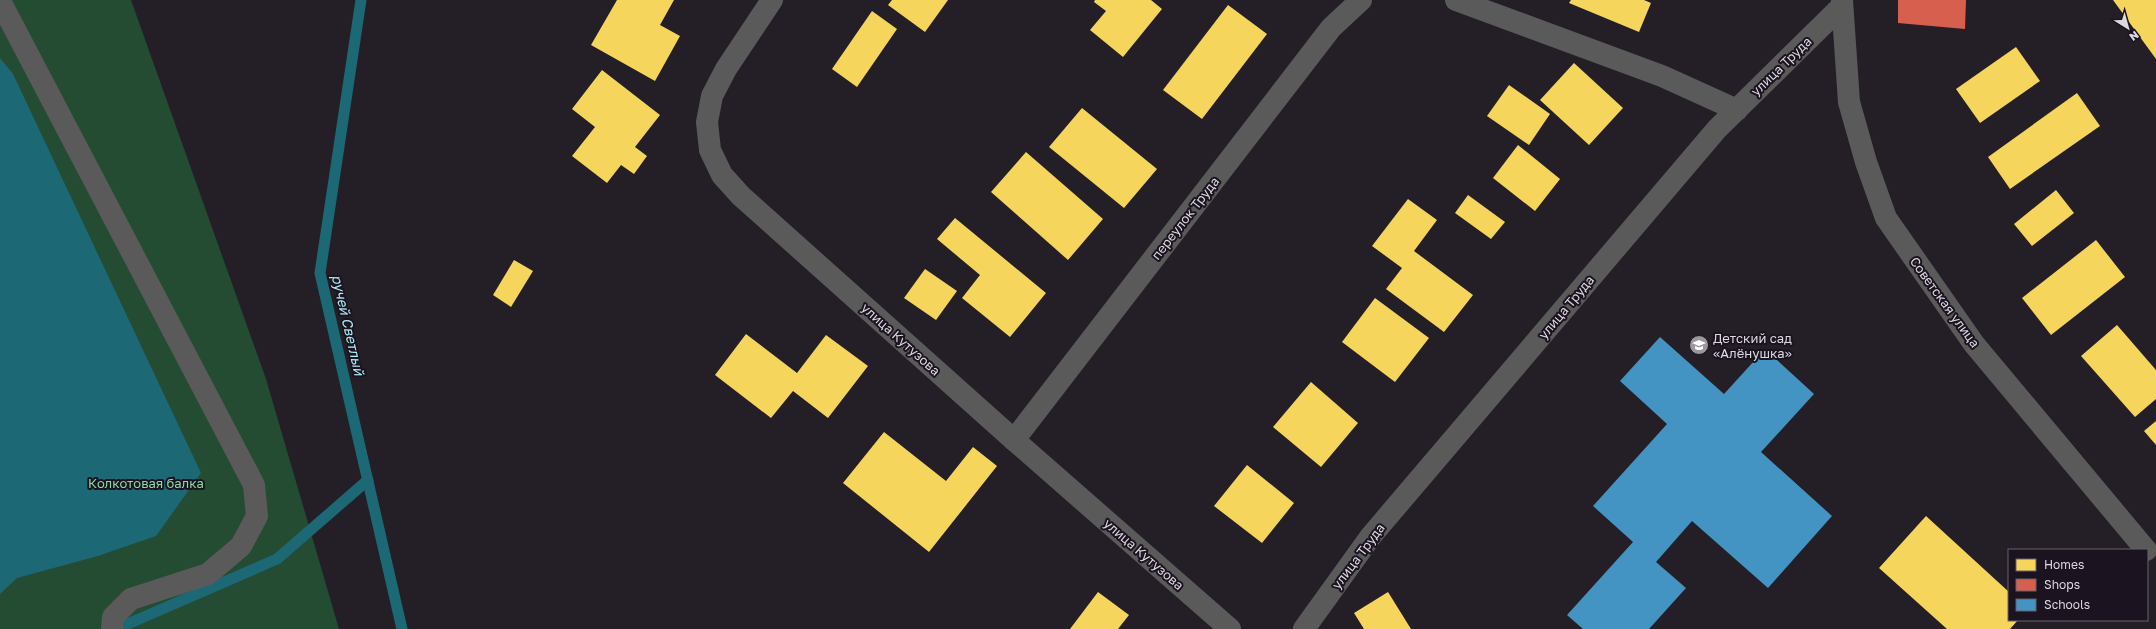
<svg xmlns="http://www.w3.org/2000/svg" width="2156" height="629" font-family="'Golos Text',sans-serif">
<rect width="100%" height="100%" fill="#241f26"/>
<path fill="#234c33" d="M0,0H131L266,379L339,629H0Z"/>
<path fill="#1c6875" d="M0,58L13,74L201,473L156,536L98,556L17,578L0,594Z"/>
<g fill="#f6d55c">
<path d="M617,0H674L660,25L680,36L655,81L591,45Z"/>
<path d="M892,0H948L925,32L888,5Z"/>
<path d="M1095,0H1151L1162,9L1123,57L1090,30L1106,11L1094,2Z"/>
<path d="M1571,0H1644L1651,3L1639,32L1569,3Z"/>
<path d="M2113,0H2156V59Z"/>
<path d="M1228,5L1267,34L1202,119L1163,90Z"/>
<path d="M872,11L897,29L857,87L832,69Z"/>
<path d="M2016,47L2040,81L1980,123L1956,89Z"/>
<path d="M1574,63L1623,108L1589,145L1540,100Z"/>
<path d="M602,70L660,115L635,147L647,156L634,174L621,165L607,183L572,156L595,127L572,109Z"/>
<path d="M1509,85L1550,114L1529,145L1487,116Z"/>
<path d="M2077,93L2100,126L2010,189L1988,157Z"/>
<path d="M1082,108L1157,169L1124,208L1049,147Z"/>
<path d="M1518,145L1560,179L1535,211L1493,178Z"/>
<path d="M1026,152L1103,219L1068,260L991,192Z"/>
<path d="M2056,190L2074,213L2032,246L2014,224Z"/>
<path d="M1468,195L1505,222L1491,239L1455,213Z"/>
<path d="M1408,199L1437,220L1414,251L1473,295L1444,332L1386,289L1402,268L1372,246Z"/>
<path d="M955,218L1046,293L1010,337L962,298L980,275L937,239Z"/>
<path d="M2096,240L2125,277L2051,335L2022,298Z"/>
<path d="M514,260L533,271L511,307L493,295Z"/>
<path d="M925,269L957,291L936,320L904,298Z"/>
<path d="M1375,298L1429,338L1395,382L1342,342Z"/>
<path d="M2117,325L2156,370V399L2135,417L2081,356Z"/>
<path d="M746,334L797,373L826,335L868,366L828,418L793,391L771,418L715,375Z"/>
<path d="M1311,382L1358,423L1321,467L1273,427Z"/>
<path d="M2156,421V445L2144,431Z"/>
<path d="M884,432L946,481L973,447L997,466L929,552L843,483Z"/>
<path d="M1247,465L1294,503L1262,543L1214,506Z"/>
<path d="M1926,516L2009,592V620H2018L2010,629H1947L1879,568Z"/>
<path d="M1098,592L1129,615L1118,629H1070Z"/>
<path d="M1388,592L1411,629H1364L1354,613Z"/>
</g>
<path fill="#d6604d" d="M1898,0H1966L1965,29L1898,23Z"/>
<path fill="#4393c3" d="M1660,337L1724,394L1765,349L1814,394L1761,452L1832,516L1768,588L1692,521L1656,562L1686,588L1649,629H1583L1567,615L1633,542L1593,506L1667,424L1620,381Z"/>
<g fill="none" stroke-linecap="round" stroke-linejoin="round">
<g stroke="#1c6875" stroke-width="11">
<path d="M361,0L320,273L402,629"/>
<path d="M116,629L277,559L368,480"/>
</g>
<g stroke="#5b5a5a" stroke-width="22">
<path d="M772,0L726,69L712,96L707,122L710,150L722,175L741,196L1014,440L1230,629"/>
<path d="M1456,0L1662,76L1737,110"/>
<path d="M1842,0L1849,102L1866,162L1886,218L1974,344L2146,550"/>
<path d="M0,1L254,485L257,516L241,546L208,574L131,599L113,617L112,629"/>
<path d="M1014,440L1331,28L1361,0"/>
<path d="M1304,629L1371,536L1717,129L1841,7"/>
</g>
</g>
<defs>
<g id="school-disc" transform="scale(1)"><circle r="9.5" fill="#9c979f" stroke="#1b131f"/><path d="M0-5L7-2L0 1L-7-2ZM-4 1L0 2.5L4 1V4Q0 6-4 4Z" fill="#fff"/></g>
</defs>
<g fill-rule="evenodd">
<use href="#school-disc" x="1699" y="345"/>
</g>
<g text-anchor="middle" stroke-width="4" stroke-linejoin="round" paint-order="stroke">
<g font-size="13" fill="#ddd8e0" stroke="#1b131f">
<text transform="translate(1781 66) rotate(-44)" y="5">улица Труда</text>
<text transform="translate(1185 218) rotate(-52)" y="5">переулок Труда</text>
<text transform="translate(1945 302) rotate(54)" y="5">Советская улица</text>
<text transform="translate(1566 307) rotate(-50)" y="5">улица Труда</text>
<text transform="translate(901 339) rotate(42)" y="5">улица Кутузова</text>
<text transform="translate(1144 554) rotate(41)" y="5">улица Кутузова</text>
<text transform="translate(1358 556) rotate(-53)" y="5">улица Труда</text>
</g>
<g font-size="13" fill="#ddd8e0" stroke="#1b131f" text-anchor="start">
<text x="1713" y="343">Детский сад<tspan x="1713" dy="15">«Алёнушка»</tspan></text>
</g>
<g font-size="13" fill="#8bdba6" stroke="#1b131f">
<text x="146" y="488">Колкотовая балка</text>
</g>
<g font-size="14" font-style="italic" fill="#aeecf9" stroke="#1b131f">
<text transform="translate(348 325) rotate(77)" y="5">ручей Светлый</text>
</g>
</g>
<rect x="2008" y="549" width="140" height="72" fill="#1b131f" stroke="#69626c"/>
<rect x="2016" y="559" width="20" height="12" fill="#f6d55c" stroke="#69626c"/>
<text x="2044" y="569" font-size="12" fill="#ddd8e0">Homes</text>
<rect x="2016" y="579" width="20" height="12" fill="#d6604d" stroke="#69626c"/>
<text x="2044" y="589" font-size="12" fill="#ddd8e0">Shops</text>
<rect x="2016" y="599" width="20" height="12" fill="#4393c3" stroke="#69626c"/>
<text x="2044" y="609" font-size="12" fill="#ddd8e0">Schools</text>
<g transform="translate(2128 28) rotate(143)" stroke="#1b131f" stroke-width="3" paint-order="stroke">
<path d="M0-3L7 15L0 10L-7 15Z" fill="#ddd8e0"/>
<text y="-6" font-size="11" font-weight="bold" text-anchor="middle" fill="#ddd8e0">N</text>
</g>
</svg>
